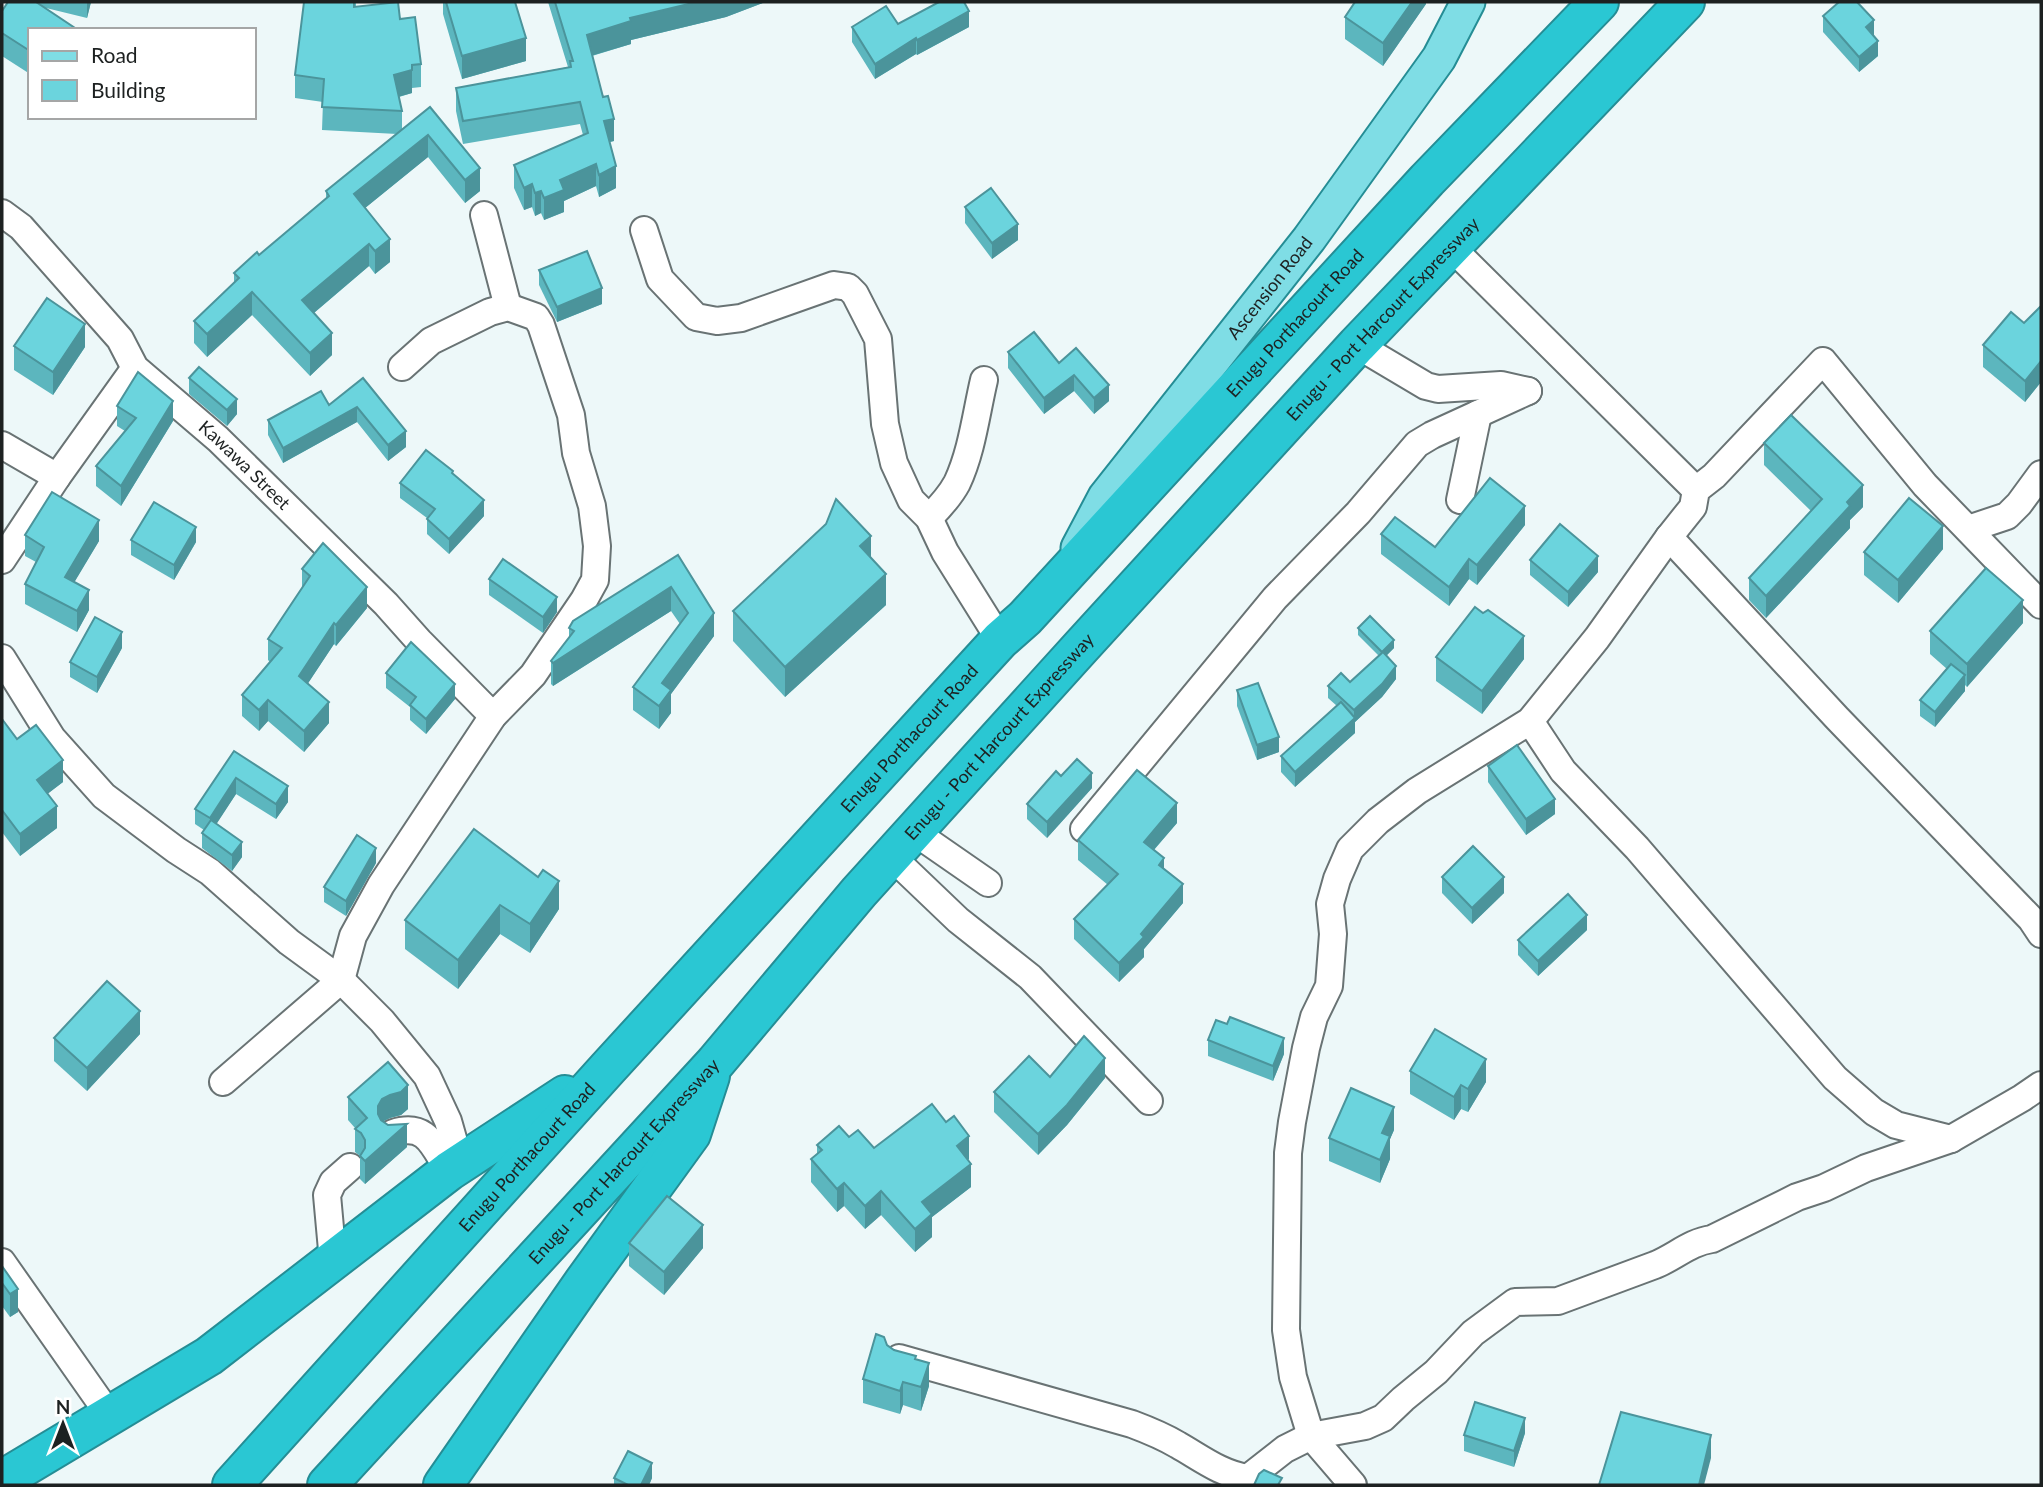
<svg xmlns="http://www.w3.org/2000/svg" width="2043" height="1487" font-family="Lato,sans-serif">
<rect width="100%" height="100%" fill="#edf8f9"/>
<g fill="none" stroke-linecap="round" stroke-linejoin="round">
<g stroke="#697374" stroke-width="30">
<g id="minor">
<path id="s1" d="M2,213L21,227L120,339L135,368L218,439L386,604L419,641L493,716"/>
<path d="M484,215L508,307"/>
<path d="M644,230L660,279L696,317L717,321L741,318L834,285L848,287L855,294L878,339L885,424L894,463L911,500L929,518L945,552L1000,640"/>
<path d="M1451,247L1696,490"/>
<path d="M1357,345L1426,386L1438,389L1501,385L1528,391"/>
<path d="M2,445L57,477"/>
<path d="M1460,500L1478,414"/>
<path d="M929,518C940,507 950,496 957,483C972,451 976,414 984,380"/>
<path d="M1968,529L2007,516L2019,504L2041,474"/>
<path d="M1669,537L1837,718L2031,919L2041,934"/>
<path d="M2,560L57,477L135,368"/>
<path d="M2,658L52,738L104,796L176,850L210,872L289,942L341,980L382,1021L427,1076L448,1121L460,1163"/>
<path d="M1530,721L1563,771L1637,848L1835,1078L1874,1112L1896,1125L1951,1139"/>
<path d="M1084,829L1275,598L1358,513L1417,444L1432,435L1528,391"/>
<path d="M913,831L988,883"/>
<path d="M891,856L958,920L1030,977L1149,1101"/>
<path d="M223,1082L341,980L353,936L381,885L493,716L533,675L584,600L595,580L597,546L592,506L576,453L571,415L541,325L536,317L508,307L490,312L431,341L402,367"/>
<path d="M393,1133C427,1122 433,1146 449,1171"/>
<path d="M333,1261L327,1195L333,1182L350,1167"/>
<path d="M2,1262L110,1416"/>
<path d="M899,1358L1132,1424C1148,1430 1163,1436 1178,1445C1201,1458 1221,1474 1248,1478L1285,1449L1311,1436L1365,1426L1383,1418L1403,1399L1436,1372L1473,1333L1515,1302L1558,1301L1655,1265C1675,1257 1690,1242 1712,1239L1797,1197L1824,1188L1866,1168L1951,1139L2022,1098L2041,1085"/>
<path d="M1353,1485L1311,1436L1293,1377L1286,1330L1288,1153L1292,1122L1306,1048L1314,1017L1329,986L1333,934L1330,904L1337,879L1350,849L1378,821L1417,791L1530,721L1597,638L1669,537L1693,507L1696,490L1714,476L1823,361L1925,485L2041,605"/>
</g>
</g>
<g stroke="#258d95" stroke-width="37">
<g id="major">
<path id="s2" d="M1078,548L1105,497L1309,239L1439,58L1468,2"/>
</g>
</g>
<g stroke="#258d95" stroke-width="42">
<g id="highway">
<path d="M2,1480L209,1356L449,1171L565,1095"/>
<path id="s3" d="M232,1485L608,1068L1000,640L1025,618L1427,180L1599,2"/>
<path id="s4" d="M327,1485L715,1063L859,892L1080,648L1357,345L1685,2"/>
<path d="M443,1485L583,1283L691,1134L710,1076"/>
</g>
</g>
<use href="#minor" stroke="#fff" stroke-width="26"/>
<use href="#major" stroke="#7fdde5" stroke-width="33"/>
<use href="#highway" stroke="#2ac7d3" stroke-width="38"/>
</g>
<g fill="#5cb6be">
<path d="M8,2H91L87,18L46,8L30,30V74L2,56V11Z"/>
<path d="M356,2V7L400,19L421,64V87L412,88V93L399,97L402,111V130L430,107L480,191L465,203L428,157L365,208L390,262L375,274L369,266L314,313L332,355L310,376L252,315L207,357L194,343V321L234,283V273L259,255L326,198V191L397,134L322,130L323,102L295,98V75Z"/>
<path d="M443,2H515L526,61L462,79L443,14Z"/>
<path d="M548,2H765L726,17L631,40V44L592,56L614,141L610,142L616,188L599,197L596,186L564,201V212L544,220L541,213L535,216L532,207L524,210L514,188V165L583,135L580,124L463,144L456,111V88L568,67Z"/>
<path d="M1351,2H1426V4L1383,66L1345,39V17L1354,4Z"/>
<path d="M1823,16L1874,36L1878,56L1859,72L1823,32Z"/>
<path d="M898,24L969,27L917,55L916,54L875,79L852,42V27Z"/>
<path d="M965,207L1018,240L992,259L965,223Z"/>
<path d="M539,270L602,304L557,322L539,285Z"/>
<path d="M2041,306V382L2025,402L1983,367V345L2024,323Z"/>
<path d="M14,346L85,347L53,395L14,370Z"/>
<path d="M1008,352L1059,363L1109,401L1094,414L1074,391L1044,414L1008,368Z"/>
<path d="M189,378L237,414L227,426L189,394Z"/>
<path d="M363,378L406,447L388,461L357,422L283,463L268,435V420L329,405Z"/>
<path d="M117,406L173,421L121,506L96,486V466L125,431L117,426Z"/>
<path d="M1764,443L1863,507L1850,520V528L1766,618L1749,600V578L1811,511L1764,465Z"/>
<path d="M453,474L484,516L449,554L427,534V518L400,498V483Z"/>
<path d="M1525,525L1477,585L1469,579L1449,606L1381,554V534L1435,547Z"/>
<path d="M25,535L99,541L74,582L89,610L77,632L25,604V584L36,562L25,556Z"/>
<path d="M131,540L196,542L174,580L131,555Z"/>
<path d="M1943,549L1898,603L1864,575V552Z"/>
<path d="M678,555L714,636L671,694V713L659,729L633,710V687L680,624L671,611L553,686L551,684V661L569,638V628Z"/>
<path d="M1530,560L1598,572L1568,607L1530,575Z"/>
<path d="M302,569L367,608L336,646L334,644L308,683L329,723L304,752L268,721L259,731L242,716V695L270,662L268,660V639L302,588Z"/>
<path d="M489,579L557,612L543,633L489,595Z"/>
<path d="M886,605L785,697L733,641V611Z"/>
<path d="M1483,613L1524,659L1482,714L1436,681V657Z"/>
<path d="M2023,623L1967,687L1965,685V691L1935,727L1920,716V700L1947,669L1930,654V631Z"/>
<path d="M1358,628L1394,648L1386,656L1396,679L1382,697L1355,722V733L1295,787L1281,772V756L1337,706L1328,698V686L1350,682L1379,656L1358,635Z"/>
<path d="M122,648L97,693L70,677V662Z"/>
<path d="M386,673L455,699L426,734L410,720V707L386,688Z"/>
<path d="M1237,690L1279,752L1257,760L1237,706Z"/>
<path d="M2,719L17,739L63,782L47,794L57,828L20,856L2,832Z"/>
<path d="M234,751L288,802L276,819L236,794L216,824L242,857L232,871L202,848V833L204,830L195,824V809Z"/>
<path d="M1488,766L1555,814L1526,835L1488,782Z"/>
<path d="M1061,776L1092,788L1047,838L1027,819V804Z"/>
<path d="M1177,823L1154,850L1183,903L1144,949V957L1119,982L1074,939V919L1108,885L1078,860V840Z"/>
<path d="M474,829L559,909L530,953L500,934L458,989L405,949V920Z"/>
<path d="M376,863L346,916L324,902V887Z"/>
<path d="M1442,877L1504,893L1472,924L1442,893Z"/>
<path d="M1587,930L1538,976L1518,955V940Z"/>
<path d="M140,1034L87,1091L54,1061V1038Z"/>
<path d="M1208,1040L1284,1054L1273,1081L1208,1056Z"/>
<path d="M1410,1071L1486,1082L1468,1112L1461,1109L1454,1120L1410,1094Z"/>
<path d="M1050,1077L1105,1078L1067,1125L1038,1155L994,1112V1092Z"/>
<path d="M348,1097L408,1109L401,1115L390,1118L383,1121L407,1147L365,1184L360,1179V1156L355,1152V1128L348,1120Z"/>
<path d="M1394,1130L1390,1139V1159L1380,1183L1329,1161V1138Z"/>
<path d="M849,1137L874,1148L969,1159L968,1160L971,1187L932,1217V1237L915,1252L881,1215L865,1229L844,1206L837,1212L811,1182V1159L817,1154V1145Z"/>
<path d="M629,1243L703,1248L664,1295L629,1266Z"/>
<path d="M2,1266L18,1312L10,1317L2,1306Z"/>
<path d="M887,1345L894,1350L916,1360L929,1386L921,1411L903,1405L900,1414L863,1403V1379Z"/>
<path d="M1525,1433L1514,1467L1464,1451V1435Z"/>
<path d="M614,1478H652L649,1485H614Z"/>
</g>
<g fill="#4b949b">
<path d="M87,2H91L87,18Z"/>
<path d="M697,2H765L726,17L631,40V44L587,57V35L630,18Z"/>
<path d="M1412,2H1426V4L1383,66V43Z"/>
<path d="M969,11V27L917,55V40Z"/>
<path d="M1874,20V36L1866,27Z"/>
<path d="M526,38V61L462,79V56Z"/>
<path d="M916,38V54L875,79V64Z"/>
<path d="M1878,41V56L1859,72V57Z"/>
<path d="M412,65V93L394,98V75Z"/>
<path d="M614,119V141L604,143V121Z"/>
<path d="M428,135V157L354,217V194Z"/>
<path d="M596,164V186L564,201V212L544,220V198L560,180Z"/>
<path d="M616,166V188L599,197V175Z"/>
<path d="M480,168V191L465,203V180Z"/>
<path d="M532,184V207L524,210V188Z"/>
<path d="M541,191V213L535,216V193Z"/>
<path d="M1018,224V240L992,259V243Z"/>
<path d="M390,239V262L375,274V251Z"/>
<path d="M369,244V266L302,323V300Z"/>
<path d="M602,288V304L557,322V307Z"/>
<path d="M252,292V315L207,357V334Z"/>
<path d="M85,324V347L53,395V372Z"/>
<path d="M332,333V355L310,376V353Z"/>
<path d="M2041,361V382L2025,402V381Z"/>
<path d="M1074,375V391L1044,414V398Z"/>
<path d="M1109,385V401L1094,414V398Z"/>
<path d="M237,399V414L227,426V410Z"/>
<path d="M173,401V421L121,506V486Z"/>
<path d="M357,407V422L283,463V448Z"/>
<path d="M406,431V447L388,461V445Z"/>
<path d="M1863,485V507L1850,520V528L1766,618V596L1847,502Z"/>
<path d="M484,500V516L449,554V539Z"/>
<path d="M1525,506V525L1477,585V565Z"/>
<path d="M99,520V541L65,598V577Z"/>
<path d="M1943,526V549L1898,603V580Z"/>
<path d="M196,527V542L174,580V565Z"/>
<path d="M871,536V566L860,546Z"/>
<path d="M1598,556V572L1568,607V592Z"/>
<path d="M1469,559V579L1449,606V587Z"/>
<path d="M886,574V605L785,697V667Z"/>
<path d="M367,587V608L336,646V625Z"/>
<path d="M671,587V611L553,686V663Z"/>
<path d="M89,590V610L77,632V611Z"/>
<path d="M557,597V612L543,633V617Z"/>
<path d="M2023,600V623L1967,687V664Z"/>
<path d="M714,613V636L671,694V713L659,729V706L662,683Z"/>
<path d="M334,623V644L299,697V676Z"/>
<path d="M122,632V648L97,693V677Z"/>
<path d="M1524,636V659L1482,714V691Z"/>
<path d="M1394,640V648L1382,660V652Z"/>
<path d="M1396,666V679L1382,697L1355,722V733L1295,787V772L1354,719V710Z"/>
<path d="M1965,675V691L1935,727V712Z"/>
<path d="M455,684V699L426,734V719Z"/>
<path d="M268,700V721L259,731V710Z"/>
<path d="M329,702V723L304,752V731Z"/>
<path d="M1279,737V752L1257,760V745Z"/>
<path d="M63,760V782L37,802V780Z"/>
<path d="M1092,773V788L1047,838V822Z"/>
<path d="M236,778V794L210,834V818Z"/>
<path d="M288,786V802L276,819V804Z"/>
<path d="M1555,799V814L1526,835V819Z"/>
<path d="M1177,803V823L1144,861V842Z"/>
<path d="M57,806V828L20,856V834Z"/>
<path d="M242,842V857L232,871V855Z"/>
<path d="M376,848V863L346,916V901Z"/>
<path d="M1164,858V878L1159,865Z"/>
<path d="M1504,877V893L1472,924V908Z"/>
<path d="M559,881V909L530,953V924Z"/>
<path d="M1183,884V903L1144,949V957L1119,982V963L1141,934Z"/>
<path d="M500,905V934L458,989V960Z"/>
<path d="M1587,915V930L1538,976V961Z"/>
<path d="M140,1011V1034L87,1091V1068Z"/>
<path d="M1284,1038V1054L1273,1081V1066Z"/>
<path d="M1105,1058V1078L1067,1125L1038,1155V1134Z"/>
<path d="M1486,1059V1082L1468,1112V1089Z"/>
<path d="M408,1085V1109L401,1115L390,1118L382,1122L378,1129V1106L382,1099Z"/>
<path d="M1461,1085V1109L1454,1120V1097Z"/>
<path d="M1394,1107V1130L1390,1139V1159L1380,1183V1160L1382,1133Z"/>
<path d="M407,1124V1147L365,1184V1161Z"/>
<path d="M969,1136V1159L957,1169V1146Z"/>
<path d="M971,1164V1187L932,1217V1237L915,1252V1229L922,1202Z"/>
<path d="M844,1183V1206L837,1212V1189Z"/>
<path d="M881,1191V1215L865,1229V1206Z"/>
<path d="M703,1225V1248L664,1295V1272Z"/>
<path d="M18,1289V1312L10,1317V1294Z"/>
<path d="M929,1363V1386L921,1411V1387Z"/>
<path d="M903,1382V1405L900,1414V1391Z"/>
<path d="M1525,1418V1433L1514,1467V1451Z"/>
<path d="M1711,1435V1458L1704,1485H1699Z"/>
<path d="M652,1463V1478L649,1485H641Z"/>
</g>
<g fill="#6bd4dd" stroke="#4b949b" stroke-width="2">
<path d="M8,2H36L78,30H30V51L2,33V11Z"/>
<path d="M304,2H354V7L398,2L400,19L415,17L421,64L412,65V70L394,75L402,111L322,107L324,79L295,75Z"/>
<path d="M446,2H515L526,38L462,56Z"/>
<path d="M555,2H697L630,18L631,21L587,35L603,97L608,96L614,119L604,121L616,166L599,175L596,164L560,180L564,190L544,198L541,191L535,193L532,184L524,188L514,165L588,133L580,102L463,121L456,88L571,67L570,61H573Z"/>
<path d="M939,2H964L969,11L917,40L916,38L875,64L852,27L886,6L898,24Z"/>
<path d="M1355,2H1412L1383,43L1345,17Z"/>
<path d="M1839,2H1857L1874,20L1866,27L1878,41L1859,57L1823,16Z"/>
<path d="M430,107L480,168L465,180L428,135L354,194L390,239L375,251L369,244L302,300L332,333L310,353L252,292L207,334L194,321L239,278L234,273L257,252L259,255L329,196L326,191Z"/>
<path d="M991,188L1018,224L992,243L965,207Z"/>
<path d="M587,251L602,288L557,307L539,270Z"/>
<path d="M47,298L85,324L53,372L14,346Z"/>
<path d="M2041,306V361L2025,381L1983,345L2011,312L2024,323Z"/>
<path d="M1034,332L1059,363L1076,348L1109,385L1094,398L1074,375L1044,398L1008,352Z"/>
<path d="M199,367L237,399L227,410L189,378Z"/>
<path d="M138,372L173,401L121,486L96,466L136,418L117,406Z"/>
<path d="M363,378L406,431L388,445L357,407L283,448L268,420L321,391L329,405Z"/>
<path d="M1791,415L1863,485L1847,502L1850,506L1766,596L1749,578L1822,499L1764,443Z"/>
<path d="M426,450L453,471L452,473L484,500L449,539L427,519L435,509L400,483Z"/>
<path d="M1490,478L1525,506L1477,565L1469,559L1449,587L1381,534L1395,517L1435,547Z"/>
<path d="M52,492L99,520L65,577L89,590L77,611L25,584L44,547L25,535Z"/>
<path d="M1909,498L1943,526L1898,580L1864,552Z"/>
<path d="M836,499L871,536L860,546L886,574L785,667L733,611L826,524Z"/>
<path d="M154,502L196,527L174,565L131,540Z"/>
<path d="M1560,524L1598,556L1568,592L1530,560Z"/>
<path d="M323,543L367,587L336,625L334,623L299,676L329,702L304,731L268,700L259,710L242,695L282,648L268,639L310,576L302,569Z"/>
<path d="M678,555L714,613L662,683L671,690L659,706L633,687L688,613L671,587L553,663L551,661L574,631L569,628L573,621Z"/>
<path d="M503,559L557,597L543,617L489,579Z"/>
<path d="M1986,568L2023,600L1967,664L1930,631Z"/>
<path d="M1475,607L1483,613L1488,610L1524,636L1482,691L1436,657Z"/>
<path d="M1370,616L1394,640L1382,652L1358,628Z"/>
<path d="M95,617L122,632L97,677L70,662Z"/>
<path d="M411,642L455,684L426,719L410,705L416,697L386,673Z"/>
<path d="M1383,652L1396,666L1382,684L1354,710L1328,686L1341,673L1350,682Z"/>
<path d="M1951,664L1965,675L1935,712L1920,700Z"/>
<path d="M1258,683L1279,737L1257,745L1237,690Z"/>
<path d="M1341,702L1355,718L1295,772L1281,756Z"/>
<path d="M2,719L17,739L36,725L63,760L37,780L57,806L20,834L2,810Z"/>
<path d="M1517,745L1555,799L1526,819L1488,766Z"/>
<path d="M234,751L288,786L276,804L236,778L210,818L195,809Z"/>
<path d="M1077,759L1092,773L1047,822L1027,804L1056,771L1061,776Z"/>
<path d="M1137,770L1177,803L1144,842L1164,858L1159,865L1183,884L1141,934L1144,937L1119,963L1074,919L1118,874L1078,840Z"/>
<path d="M211,820L242,842L232,855L202,833Z"/>
<path d="M474,829L538,877L543,870L559,881L530,924L500,905L458,960L405,920Z"/>
<path d="M357,835L376,848L346,901L324,887Z"/>
<path d="M1473,846L1504,877L1472,908L1442,877Z"/>
<path d="M1568,894L1587,915L1538,961L1518,940Z"/>
<path d="M107,981L140,1011L87,1068L54,1038Z"/>
<path d="M1230,1017L1284,1038L1273,1066L1208,1040L1216,1020L1227,1024Z"/>
<path d="M1435,1029L1486,1059L1468,1089L1461,1085L1454,1097L1410,1071Z"/>
<path d="M1084,1036L1105,1058L1067,1105L1038,1134L994,1092L1029,1056L1050,1077Z"/>
<path d="M388,1062L408,1085L401,1092L390,1095L382,1099L378,1106V1114L381,1120L388,1125L407,1124L365,1161L360,1156L365,1148V1140L361,1133L355,1129L367,1118L348,1097Z"/>
<path d="M1351,1088L1394,1107L1382,1133L1390,1136L1380,1160L1329,1138Z"/>
<path d="M932,1104L946,1122L954,1116L969,1136L957,1146L971,1164L922,1202L932,1214L915,1229L881,1191L865,1206L844,1183L837,1189L811,1159L822,1150L817,1145L839,1126L849,1137L858,1130L874,1148Z"/>
<path d="M667,1196L703,1225L664,1272L629,1243Z"/>
<path d="M2,1266L18,1289L10,1294L2,1283Z"/>
<path d="M876,1334L884,1337L887,1345L894,1350L916,1356L915,1359L929,1363L921,1387L903,1382L900,1391L863,1379Z"/>
<path d="M1475,1402L1525,1418L1514,1451L1464,1435Z"/>
<path d="M1621,1412L1711,1435L1699,1485H1599Z"/>
<path d="M628,1451L652,1463L641,1485H628L614,1478Z"/>
<path d="M1264,1470L1282,1478L1278,1485H1254L1259,1474Z"/>
</g>
<g text-anchor="middle" stroke-width="6" stroke-linejoin="round" paint-order="stroke">
<g font-size="18" fill="#1d2121" stroke="#fff">
<text dy="6" stroke="none"><textPath href="#s2" startOffset="324">Ascension Road</textPath></text>
<text dy="6" stroke="none"><textPath href="#s4" startOffset="1573">Enugu - Port Harcourt Expressway</textPath></text>
<text dy="6" stroke="none"><textPath href="#s3" startOffset="1575">Enugu Porthacourt Road</textPath></text>
<text dy="6" stroke="none"><textPath href="#s1" startOffset="352">Kawawa Street</textPath></text>
<text dy="6" stroke="none"><textPath href="#s4" startOffset="1006">Enugu - Port Harcourt Expressway</textPath></text>
<text dy="6" stroke="none"><textPath href="#s3" startOffset="1008">Enugu Porthacourt Road</textPath></text>
<text dy="6" stroke="none"><textPath href="#s3" startOffset="441">Enugu Porthacourt Road</textPath></text>
<text dy="6" stroke="none"><textPath href="#s4" startOffset="439">Enugu - Port Harcourt Expressway</textPath></text>
</g>
</g>
<rect width="2043" height="1487" fill="none" stroke="#1d2121" stroke-width="7"/>
<rect x="28" y="28" width="228" height="91" fill="#ffffff" stroke="#a5a6a6" stroke-width="2"/>
<rect x="42" y="51" width="35" height="10" fill="#7fdde5" stroke="#a5a6a6" stroke-width="2"/>
<text x="91" y="63" font-size="21" fill="#1d2121">Road</text>
<rect x="42" y="80" width="35" height="21" fill="#6bd4dd" stroke="#a5a6a6" stroke-width="2"/>
<text x="91" y="98" font-size="21" fill="#1d2121">Building</text>
<g transform="translate(63 1424)" stroke="#ffffff" stroke-width="5" paint-order="stroke">
<path d="M0-5L12 26L0 18L-12 26Z" fill="#1d2121"/>
<text y="-10" font-size="19" font-weight="bold" text-anchor="middle" fill="#1d2121">N</text>
</g>
</svg>
